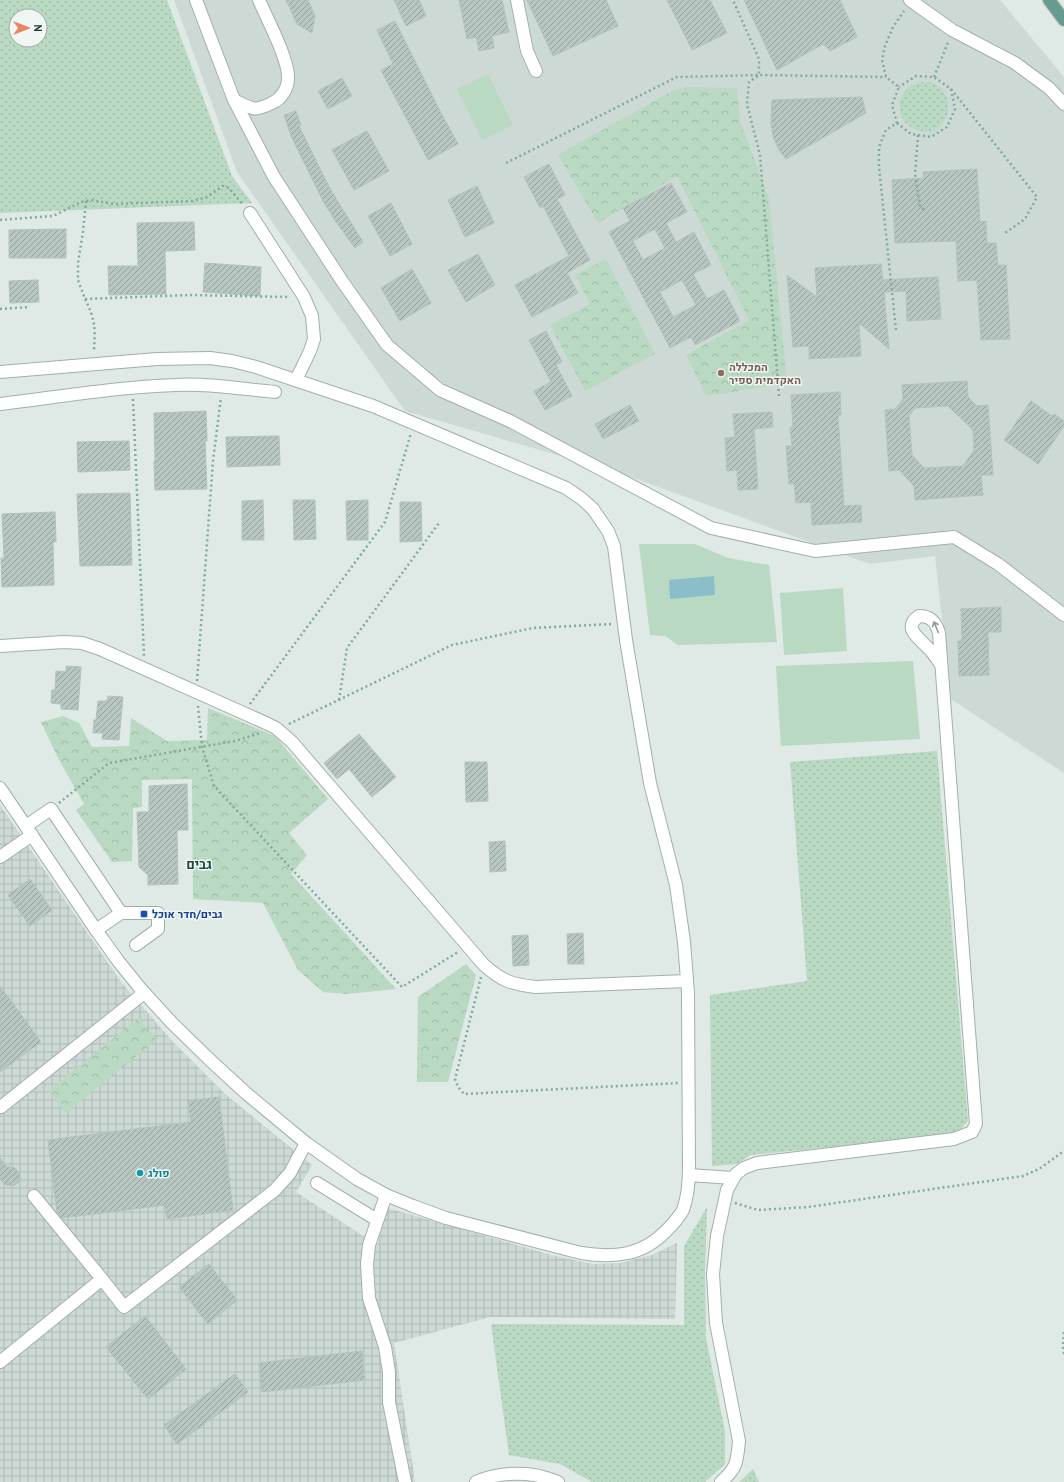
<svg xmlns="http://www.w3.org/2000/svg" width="1064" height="1482" font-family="'PT Sans',Heebo,sans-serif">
<defs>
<pattern id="industrial-grid" width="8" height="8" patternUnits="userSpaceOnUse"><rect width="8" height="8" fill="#cdd9d4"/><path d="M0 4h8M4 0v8" fill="none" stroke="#b0bbb6"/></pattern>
<pattern id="grass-dots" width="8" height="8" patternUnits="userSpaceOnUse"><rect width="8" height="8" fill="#b9d9c3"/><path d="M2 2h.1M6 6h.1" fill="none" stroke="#9fbba8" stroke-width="1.8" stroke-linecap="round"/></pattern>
<pattern id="park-crowns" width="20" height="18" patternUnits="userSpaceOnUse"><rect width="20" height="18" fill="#b9d9c3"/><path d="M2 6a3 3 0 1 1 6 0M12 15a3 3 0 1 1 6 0" fill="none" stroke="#9fbba8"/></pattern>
<pattern id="building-hatch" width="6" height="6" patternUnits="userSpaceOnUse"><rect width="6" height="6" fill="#b7c6c1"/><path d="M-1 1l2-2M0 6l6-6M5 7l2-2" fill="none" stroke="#94a29d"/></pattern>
</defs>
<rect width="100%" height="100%" fill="#dfe9e5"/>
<path fill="#cdd9d4" d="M174,0H1000L1064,77V773L951,699L935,556L870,564L620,473L405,411L237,172Z"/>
<path fill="url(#industrial-grid)" d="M0,805L121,982L174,1043L225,1094L312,1165L296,1192L377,1245L388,1208L555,1256L593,1264L620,1263L652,1255L677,1243L675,1319L490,1317L394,1343L415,1482H0Z"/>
<g fill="url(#grass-dots)" fill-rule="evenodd">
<path d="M0,0H167L232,176L252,203L0,213ZM16,16H40V40H16Z"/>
<path d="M922,82C926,82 931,82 935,84C965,102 939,151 907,124C898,116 897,99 906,90C911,86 917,84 922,82Z"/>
<path d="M937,751L968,1121L961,1129L950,1135L751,1155L737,1164L712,1166L710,995L807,981L790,762Z"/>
<path d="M707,1207L705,1269L706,1338L725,1431V1464L705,1482H592L560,1464L509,1455L491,1324L684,1325V1246Z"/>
<path d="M753,1469L759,1482H739Z"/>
</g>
<g fill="url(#park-crowns)">
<path d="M686,87L737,88L740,121L769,199L787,383L706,396L686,355L749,320L677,176L598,223L558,155L672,91Z"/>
<path d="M606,259L655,354L585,391L550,325L590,304L575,275Z"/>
<path d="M208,708L275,736L328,799L289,833L307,855L291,874L396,989L347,994L323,992L298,970L263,903L193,899L192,779L142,780V807L133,808L132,861L112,862L76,810L84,804L58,758L41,722L63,716L79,723L92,747L129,746L131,718L167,741L207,740Z"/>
<path d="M466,964L476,975L448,1082H417L418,997Z"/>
<path d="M139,1018L157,1040L65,1113L48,1091Z"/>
</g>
<g fill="#b9d9c3">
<path d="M488,74L513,125L482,140L457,89Z"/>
<path d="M639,544H695L728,558L769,565L777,642L678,645L665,636L650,635Z"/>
<path d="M843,588L847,651L784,655L780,593Z"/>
<path d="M913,661L920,739L781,746L776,666Z"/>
</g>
<path fill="#8abecb" d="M714,576L715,595L670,599L669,580Z"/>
<g fill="url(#building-hatch)" stroke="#b2c2bc" fill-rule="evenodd">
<path d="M286,0H308L315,16L312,33L297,24Z"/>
<path d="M394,0H419L426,16L406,26Z"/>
<path d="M459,0H502L509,32L492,36L494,48L479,51L476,37L467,39Z"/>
<path d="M527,0H606L618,26L553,56Z"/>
<path d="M667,0H710L727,33L692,50Z"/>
<path d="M744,0H840L857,37L830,51L823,44L777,70Z"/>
<path d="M395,21L439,109L458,144L428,160L381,70L393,64L377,30Z"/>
<path d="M342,78L352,96L328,109L318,91Z"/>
<path d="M862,97L866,113L786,159L779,150L773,137L771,122L772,100Z"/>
<path d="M296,111L301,125L299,126L329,187L363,242L355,248L336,222L323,201L291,136L284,115Z"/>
<path d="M367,131L389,171L354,190L332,150Z"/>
<path d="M549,164L565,195L557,199L590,260L567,273L578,293L532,317L515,285L569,256L543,206L540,208L524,177Z"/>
<path d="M977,169L980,222L986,221L987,243H996L998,265H1006L1010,339L981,340L977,280L958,281L956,241L895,243L892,180L924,178L923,172Z"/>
<path d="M671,183L687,212L666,223L676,242L694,232L711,265L693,274L707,299L724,290L740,321L695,345L691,337L670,348L609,232L630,221L623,208ZM655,229L665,248L643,260L633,241ZM682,280L696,305L673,317L660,292Z"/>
<path d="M477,186L494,223L465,237L448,200Z"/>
<path d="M391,203L412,244L390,256L368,216Z"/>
<path d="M194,222L195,250L165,251L166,294L109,295L108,266H138L137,223Z"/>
<path d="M66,229V258H9V230Z"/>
<path d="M478,254L495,285L466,302L448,270Z"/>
<path d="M205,263L261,267L260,296L203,292Z"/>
<path d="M881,264L883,280L938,277L941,319L907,321L906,291L884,292L889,349L859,323L861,356L809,359V346L793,347L787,275L817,297L815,268Z"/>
<path d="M412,269L431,303L400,321L381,288Z"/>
<path d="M38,280L39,302L10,303L9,281Z"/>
<path d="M546,331L562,362L556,365L572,396L545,410L534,391L551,382L529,340Z"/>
<path d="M967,381L968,397L977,406L988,405L993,475H981L983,495L915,500L914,486L899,470L889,471L885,410L895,409L903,399L902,385ZM948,406L973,430L974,450L963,466L924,468L912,455L909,416L915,408Z"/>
<path d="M840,392L841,415H838L844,506L861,505L862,522L812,525L811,502L796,503L794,484H789L786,446H792L790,427H793L791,395Z"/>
<path d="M1031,401L1052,416L1054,414L1064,421V426L1038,464L1004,440Z"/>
<path d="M630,405L639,421L603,439L595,424Z"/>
<path d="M206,411L207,441H205L207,489L155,490L154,461H155L154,413Z"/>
<path d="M772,412L773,427L754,429L758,489L738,490L737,470L727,471L725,438L735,437L733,414Z"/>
<path d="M279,436L280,465L227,467L226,437Z"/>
<path d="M129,441L130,470L78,472L77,442Z"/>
<path d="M130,493L132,565L80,566L77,494Z"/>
<path d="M263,500L264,540H242V501Z"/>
<path d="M293,500H315L316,539L294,540Z"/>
<path d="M368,500V540H347L346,501Z"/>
<path d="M400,502H421L422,541L400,542Z"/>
<path d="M55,512L56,542H53L54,585L2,587L1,558H4L2,514Z"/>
<path d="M1001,607V632H988L989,675L959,676L958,641H962L961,609Z"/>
<path d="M66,666L81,667L78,710L61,709V704L51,703L52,690H55L56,671L66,672Z"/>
<path d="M108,696L123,697L119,740L102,739L103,733H93L94,720H96L98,701H107Z"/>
<path d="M359,734L396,777L372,797L349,769L337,779L324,763Z"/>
<path d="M465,762H487L488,801L466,802Z"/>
<path d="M187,784L188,830H177L178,884L148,885V875L139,867L137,812H149V786Z"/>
<path d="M505,841L506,871L490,872L489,842Z"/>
<path d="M30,879L52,910L30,926L8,895Z"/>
<path d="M583,933L584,964H568L567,934Z"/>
<path d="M528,935L529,965L513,966L512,936Z"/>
<path d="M0,986L41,1042L0,1072Z"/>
<path d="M219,1097L233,1210L167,1219L165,1205L62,1218L57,1212L48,1140L191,1122L188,1101Z"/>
<path d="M0,1158L7,1167H14L19,1172L20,1178L19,1182L13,1186L4,1184L0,1178Z"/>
<path d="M209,1264L237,1300L208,1324L179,1287Z"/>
<path d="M145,1316L186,1369L148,1399L106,1347Z"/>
<path d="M362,1351L365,1380L262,1392L259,1363Z"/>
<path d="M235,1374L248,1392L177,1444L164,1425Z"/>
</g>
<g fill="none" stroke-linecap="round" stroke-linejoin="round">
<g stroke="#a2b0ac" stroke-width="14">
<g id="minor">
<path d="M196,0L234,100L274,177L342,281L387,345L440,390L510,421L711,528L815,551L954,537L998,564L1064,615"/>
<path d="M517,0L527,51L536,71"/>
<path d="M910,0L952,30L1015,63L1049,88L1064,104"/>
<path d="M234,100C252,109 254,112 272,103C281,99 288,89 288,78C289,60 267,19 259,0"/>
<path d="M250,213L304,297L312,316L314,339L310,351L296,380"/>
<path d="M0,372L157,359L210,358L232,361L256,367L373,406L566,488L582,499L593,509L608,531L614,546L626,640L650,783L676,885L684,942L688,993L689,1167C689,1182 688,1196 683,1210C679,1218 672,1225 666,1231C642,1256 614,1258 581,1253L446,1218L413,1206L386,1195L357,1179L306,1143L247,1094L211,1061L172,1023L140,988L119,962L96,930L0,788"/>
<path d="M0,404C58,397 117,387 175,385C208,383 242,389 275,392"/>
<path d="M0,646L64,642L82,643L100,649L268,724L276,728L292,742L484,965C502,981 511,984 535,987L687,981"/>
<path d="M26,826L51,809L121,913L96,930"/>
<path d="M0,857L32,835"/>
<path d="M121,913H158V929L136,945"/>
<path d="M1,1107L144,993"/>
<path d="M689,1175L733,1178"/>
<path d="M317,1183L377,1220"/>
<path d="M386,1195L369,1245L367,1264L369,1298L385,1347L389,1372V1402L405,1482"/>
<path d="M102,1279L124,1307L275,1190L290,1173L306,1143"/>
<path d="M0,1362L102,1279L34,1196"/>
<path d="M476,1482C493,1474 516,1472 534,1475C542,1476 550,1479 558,1482"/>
<path d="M721,1482C737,1468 737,1462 739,1441L716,1323L713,1274L717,1236L727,1190L736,1174L744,1168L757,1163L954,1139L972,1132L976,1124L939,633C936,622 931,616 919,616C902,628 919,638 927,647C933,652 937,659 941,665"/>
</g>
</g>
<g stroke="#bcc3c2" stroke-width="14">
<path id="major" d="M1049,0L1064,20"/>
</g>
<g stroke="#81ab9f" stroke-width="2.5" stroke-dasharray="2 3" stroke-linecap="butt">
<path d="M934,77L949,40"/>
<path d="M951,89L1037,197L1025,219L1005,233"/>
<path d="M897,123L911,134L931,137L947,127L955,109L951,89L934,77L916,76L899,87"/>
<path d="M918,135L915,174L920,207L925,210"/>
<path d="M506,163L677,77L759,75V59L733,0"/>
<path d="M86,201L83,232L78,263V280L85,299L189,295L290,297"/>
<path d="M0,220L53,216L81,202L91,200L113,204L192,201L207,197L223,186L229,188L243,205"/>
<path d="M85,299C96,321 95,328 94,352"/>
<path d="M0,309L29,307"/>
<path d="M896,330L879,167V147L886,130L897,123L892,105L899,87L886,77L882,60L885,46L893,27L904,11"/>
<path d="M779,396L760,155L747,104L749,82L759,75L886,77"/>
<path d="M133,399L144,656"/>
<path d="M197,681L213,461L221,397"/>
<path d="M339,700L347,648L439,523"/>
<path d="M250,704L385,522L411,433"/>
<path d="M198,706L202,747L214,786L402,987L458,952"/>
<path d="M289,724L452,645L533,628L612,624"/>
<path d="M59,803L109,763L235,741L260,733"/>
<path d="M481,977L455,1079L458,1087L464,1094L678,1083"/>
<path d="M735,1203L758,1210L808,1207L1023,1176L1039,1169L1064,1151"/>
<path d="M1064,1332L1063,1346L1064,1354"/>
</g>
<use href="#minor" stroke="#fff" stroke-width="12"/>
<use href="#major" stroke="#669c90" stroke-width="12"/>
</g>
<defs><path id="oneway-shaft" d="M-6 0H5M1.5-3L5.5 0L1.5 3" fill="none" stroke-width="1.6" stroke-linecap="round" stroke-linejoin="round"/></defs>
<use stroke="#909c99" href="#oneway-shaft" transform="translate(936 627) rotate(-113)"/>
<circle fill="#8d6e63" stroke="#eff6f3" stroke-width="1.5" cx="721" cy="373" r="4"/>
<rect fill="#1a4fb4" stroke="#eff6f3" stroke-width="1.5" x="140" y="910" width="8" height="8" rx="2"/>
<circle fill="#0f9aa8" stroke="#eff6f3" stroke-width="1.5" cx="140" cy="1173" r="4"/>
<g text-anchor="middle" stroke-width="3" stroke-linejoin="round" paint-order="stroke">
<g font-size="11" font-weight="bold" fill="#785e54" stroke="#eff6f3" text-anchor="start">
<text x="729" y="371">המכללה<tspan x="729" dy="13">האקדמית ספיר</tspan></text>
</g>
<g font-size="11" font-weight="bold" fill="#164399" stroke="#eff6f3" text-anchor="start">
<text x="152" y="918">גבים/חדר אוכל</text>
</g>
<g font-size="11" font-weight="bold" fill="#0d838f" stroke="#eff6f3" text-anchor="start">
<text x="148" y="1177">פולג</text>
</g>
<g font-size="13" font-weight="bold" fill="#1f4840" stroke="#eff6f3">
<text x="199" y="869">גבים</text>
</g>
</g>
<g transform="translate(28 28) rotate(90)"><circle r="19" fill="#eff6f3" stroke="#9daaa6"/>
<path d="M0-3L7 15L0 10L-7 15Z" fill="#e8865e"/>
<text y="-6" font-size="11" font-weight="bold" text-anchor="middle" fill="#213833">N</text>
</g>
</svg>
